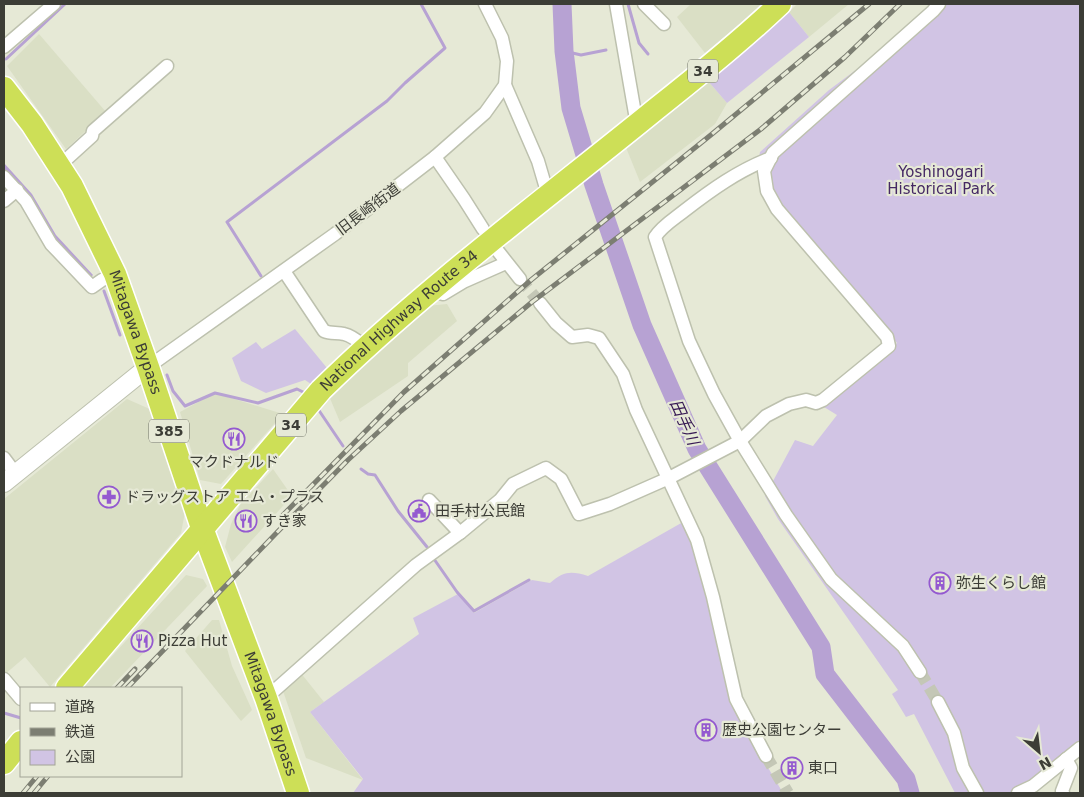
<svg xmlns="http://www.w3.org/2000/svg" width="1084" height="797" font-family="'DejaVu Sans','Noto Sans JP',sans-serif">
<rect width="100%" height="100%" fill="#e6e9d6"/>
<g fill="#dadfc5">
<path d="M691,4H764L705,53L677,17Z"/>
<path d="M797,4H849L809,37L789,12Z"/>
<path d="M39,34L106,112L66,149L7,66Z"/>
<path d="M708,81L727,103L715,124L640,182L625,145Z"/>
<path d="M447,304L457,321L408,363V376L340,422L329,396L427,306Z"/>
<path d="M215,393L283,414L221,484L200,480L180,412Z"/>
<path d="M127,399L152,410L185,512L181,533L50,687L25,657L4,675V499Z"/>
<path d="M273,469L292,496L232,562L225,547L231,524L240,505Z"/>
<path d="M186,575L203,579L207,586L110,688H83Z"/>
<path d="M212,620H219L232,666L252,710L241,721L185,651Z"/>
<path d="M300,672L324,702L310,712L363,780L306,758L282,688Z"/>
</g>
<g fill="#d1c4e4">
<path d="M936,4H1080V743L1029,783L1009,793H955L914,714L906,717L892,694L898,690L778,519L765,496L795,440L813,446L837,415L824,407L837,393L897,343L777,202L757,169L760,152L829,90L888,46Z"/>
<path d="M789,12L809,37L727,103L708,81Z"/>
<path d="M295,329L327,368L311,384L305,380L266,393L241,381L232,358L256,342L262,349Z"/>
<path d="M683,522L696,553L737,715L783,793H353L363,779L310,712L419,634L413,618L458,594L474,613L532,580L550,583C564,571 571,571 588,576Z"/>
</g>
<path fill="#b7a2d3" d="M4,163L32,194L56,235L93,275L91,277L53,240L30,198L4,169Z"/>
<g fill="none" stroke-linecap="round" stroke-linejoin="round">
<g stroke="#b7a2d3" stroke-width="3">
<path d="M628,4L639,43L648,54"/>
<path d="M564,51L581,55L606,50"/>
<path d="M6,59L65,4"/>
<path d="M261,276L227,222L387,101L405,83L445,48L421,4"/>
<path d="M104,291L120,335"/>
<path d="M167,375L173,391L185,406L215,393L258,403L297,389L305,393"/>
<path d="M318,409L343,446"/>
<path d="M361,469L368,474L375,475L398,511L427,547"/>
<path d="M434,559L457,592L474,611L529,580"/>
<path d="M4,713L21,718"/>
</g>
<path stroke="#b7a2d3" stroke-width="19" d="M562,4L564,51L571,108L594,185L642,325L697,449L821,647L825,674L906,779L910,793"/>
<g stroke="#c4c7b6" stroke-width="12" stroke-dasharray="12 6" stroke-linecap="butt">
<path d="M520,279L540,303"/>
<path d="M920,672L938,702"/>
<path d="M766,756L788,793"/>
</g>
<g stroke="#bdc1ae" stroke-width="15">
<g id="street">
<path d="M616,4L637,125"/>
<path d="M644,4L664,24"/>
<path d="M4,47L54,4"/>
<path d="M505,85L538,161L548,195"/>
<path d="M435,157L464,199L483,229"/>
<path d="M771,158C739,170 711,190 684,211C674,219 662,226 655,237L689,341L714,394L740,441L786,515L831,579L903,646L920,672"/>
<path d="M59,166L92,136L93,131L167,66"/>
<path d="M4,177L26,201L51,244L92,287L102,280L115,274"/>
<path d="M4,201L17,190"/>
<path d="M497,250L520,279"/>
<path d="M284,271L324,331C331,334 337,332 344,334C353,336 359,342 365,347"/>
<path d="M432,291L443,294L463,282L506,263"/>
<path d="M540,303L556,323L572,337L588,335L599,338L623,374L636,410L697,540L713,597L736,699L766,756"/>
<path d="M148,367L335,234L435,157L485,113L505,85L507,61L502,38L485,4"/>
<path d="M4,458L16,474"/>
<path d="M429,500L460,533"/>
<path d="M4,679L21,699"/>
<path d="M266,698L416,565L460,533L500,500L513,484L546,468L561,479L579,514L610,504L669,478L740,441L766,416L789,404L806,400L816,403L823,400L889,346L887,337L777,209L767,191L764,171L773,153L933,11L939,4"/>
<path d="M938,702L954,733L963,768L977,793"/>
<path d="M1018,793L1033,786L1080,748"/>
<path d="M1063,793L1062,791L1071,768L1066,759"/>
</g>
</g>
<g stroke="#bdc1ae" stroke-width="20">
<path id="secondary" d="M4,483L148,367"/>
</g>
<g stroke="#fff" stroke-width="25">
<g id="highway">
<path id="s1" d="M4,88L32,124L72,186L115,274L148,367L202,528L266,698L298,793"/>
<path id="s2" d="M67,688L321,390C425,288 543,201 656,109C699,75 741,41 780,4"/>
<path d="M4,763L21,742"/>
</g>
</g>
<use href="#street" stroke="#fff" stroke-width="12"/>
<use href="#secondary" stroke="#fff" stroke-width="18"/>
<use href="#highway" stroke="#cddf57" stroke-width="22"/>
<g stroke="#7c7e72" stroke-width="5">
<g id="rail">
<path d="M282,516L404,392L531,280L712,134L869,4"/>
<path d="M117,688L135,669"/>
<path d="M127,688L287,522L348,460L401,411L532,302L761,129L845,57L900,4"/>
<path d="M23,793L37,776"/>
<path d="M34,793L48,776"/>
</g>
</g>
<use href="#rail" stroke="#e6e9d6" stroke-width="3" stroke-dasharray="9" stroke-linecap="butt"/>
</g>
<defs>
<g id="restaurant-ring" transform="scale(1.125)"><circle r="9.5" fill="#e6e9d6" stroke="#9459d0" stroke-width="1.5"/><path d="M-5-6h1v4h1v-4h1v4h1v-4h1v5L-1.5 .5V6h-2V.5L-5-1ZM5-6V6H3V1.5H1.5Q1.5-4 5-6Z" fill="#9459d0"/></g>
<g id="pharmacy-ring" transform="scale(1.125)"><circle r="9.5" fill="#e6e9d6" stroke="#9459d0" stroke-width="1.5"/><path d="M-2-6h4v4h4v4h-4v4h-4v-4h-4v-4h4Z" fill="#9459d0"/></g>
<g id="civic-ring" transform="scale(1.125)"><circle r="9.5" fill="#e6e9d6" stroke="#9459d0" stroke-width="1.5"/><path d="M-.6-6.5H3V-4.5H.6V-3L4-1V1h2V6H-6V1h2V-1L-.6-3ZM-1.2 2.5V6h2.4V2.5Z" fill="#9459d0"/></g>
<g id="building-ring" transform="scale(1.125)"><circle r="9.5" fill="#e6e9d6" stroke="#9459d0" stroke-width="1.5"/><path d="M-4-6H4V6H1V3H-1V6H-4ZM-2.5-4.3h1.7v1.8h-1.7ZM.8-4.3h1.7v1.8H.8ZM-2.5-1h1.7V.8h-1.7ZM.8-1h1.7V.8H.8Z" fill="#9459d0"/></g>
</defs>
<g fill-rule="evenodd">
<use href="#restaurant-ring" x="234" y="439"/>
<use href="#pharmacy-ring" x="109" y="497"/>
<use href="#civic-ring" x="419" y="511"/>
<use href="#restaurant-ring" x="246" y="521"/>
<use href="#building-ring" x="940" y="583"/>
<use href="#restaurant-ring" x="142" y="641"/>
<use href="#building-ring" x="706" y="730"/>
<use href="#building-ring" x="792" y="768"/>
</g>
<g text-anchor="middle" stroke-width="4.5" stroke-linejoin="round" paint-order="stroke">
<g fill="#e6e9d6" stroke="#6f7166" stroke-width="1">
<rect x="688" y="59.5" width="30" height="23" rx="4"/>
<rect x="276" y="413.5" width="30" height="23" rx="4"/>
<rect x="149" y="419.5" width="40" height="23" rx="4"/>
</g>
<g font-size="14" font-weight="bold" fill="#3c3d36">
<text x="703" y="76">34</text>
<text x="291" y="430">34</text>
<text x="169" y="436">385</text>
</g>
<g font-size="15" fill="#452864" stroke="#e6e9d6">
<text x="941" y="177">Yoshinogari<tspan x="941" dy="17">Historical Park</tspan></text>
</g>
<g font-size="15" fill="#3c3d36" stroke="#e6e9d6">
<text transform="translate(368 209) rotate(-37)" y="5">旧長崎街道</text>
<text dy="5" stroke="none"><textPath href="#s2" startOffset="496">National Highway Route 34</textPath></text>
<text dy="5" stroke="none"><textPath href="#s1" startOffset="279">Mitagawa Bypass</textPath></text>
<text dy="5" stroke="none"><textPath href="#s1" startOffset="684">Mitagawa Bypass</textPath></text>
</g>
<g font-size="15" fill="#3c3d36" stroke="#e6e9d6" text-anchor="start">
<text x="234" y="467" text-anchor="middle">マクドナルド</text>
<text x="125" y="502">ドラッグストア エム・プラス</text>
<text x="435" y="516">田手村公民館</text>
<text x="262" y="526">すき家</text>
<text x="956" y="588">弥生くらし館</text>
<text x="158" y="646">Pizza Hut</text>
<text x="722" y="735">歴史公園センター</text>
<text x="808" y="773">東口</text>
</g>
<g font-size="16" font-style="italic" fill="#371954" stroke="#e6e9d6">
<text transform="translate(685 422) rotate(66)" y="6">田手川</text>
</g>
</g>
<rect width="1084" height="797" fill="none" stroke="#3c3d36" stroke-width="10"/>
<rect x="20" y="687" width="162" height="90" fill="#e6e9d6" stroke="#a2a496"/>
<rect x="30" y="703" width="25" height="8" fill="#ffffff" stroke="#a2a496"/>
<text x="65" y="712" font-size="15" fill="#3c3d36">道路</text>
<rect x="30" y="728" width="25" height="8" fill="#7c7e72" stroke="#a2a496"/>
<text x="65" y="737" font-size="15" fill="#3c3d36">鉄道</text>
<rect x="30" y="750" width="25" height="15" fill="#d1c4e4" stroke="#a2a496"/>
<text x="65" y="762" font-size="15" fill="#3c3d36">公園</text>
<g transform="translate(1039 752) rotate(152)" stroke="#e6e9d6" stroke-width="4" paint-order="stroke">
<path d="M0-4L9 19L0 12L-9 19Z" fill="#3c3d36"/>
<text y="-8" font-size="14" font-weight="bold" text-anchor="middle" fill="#3c3d36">N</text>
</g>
</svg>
